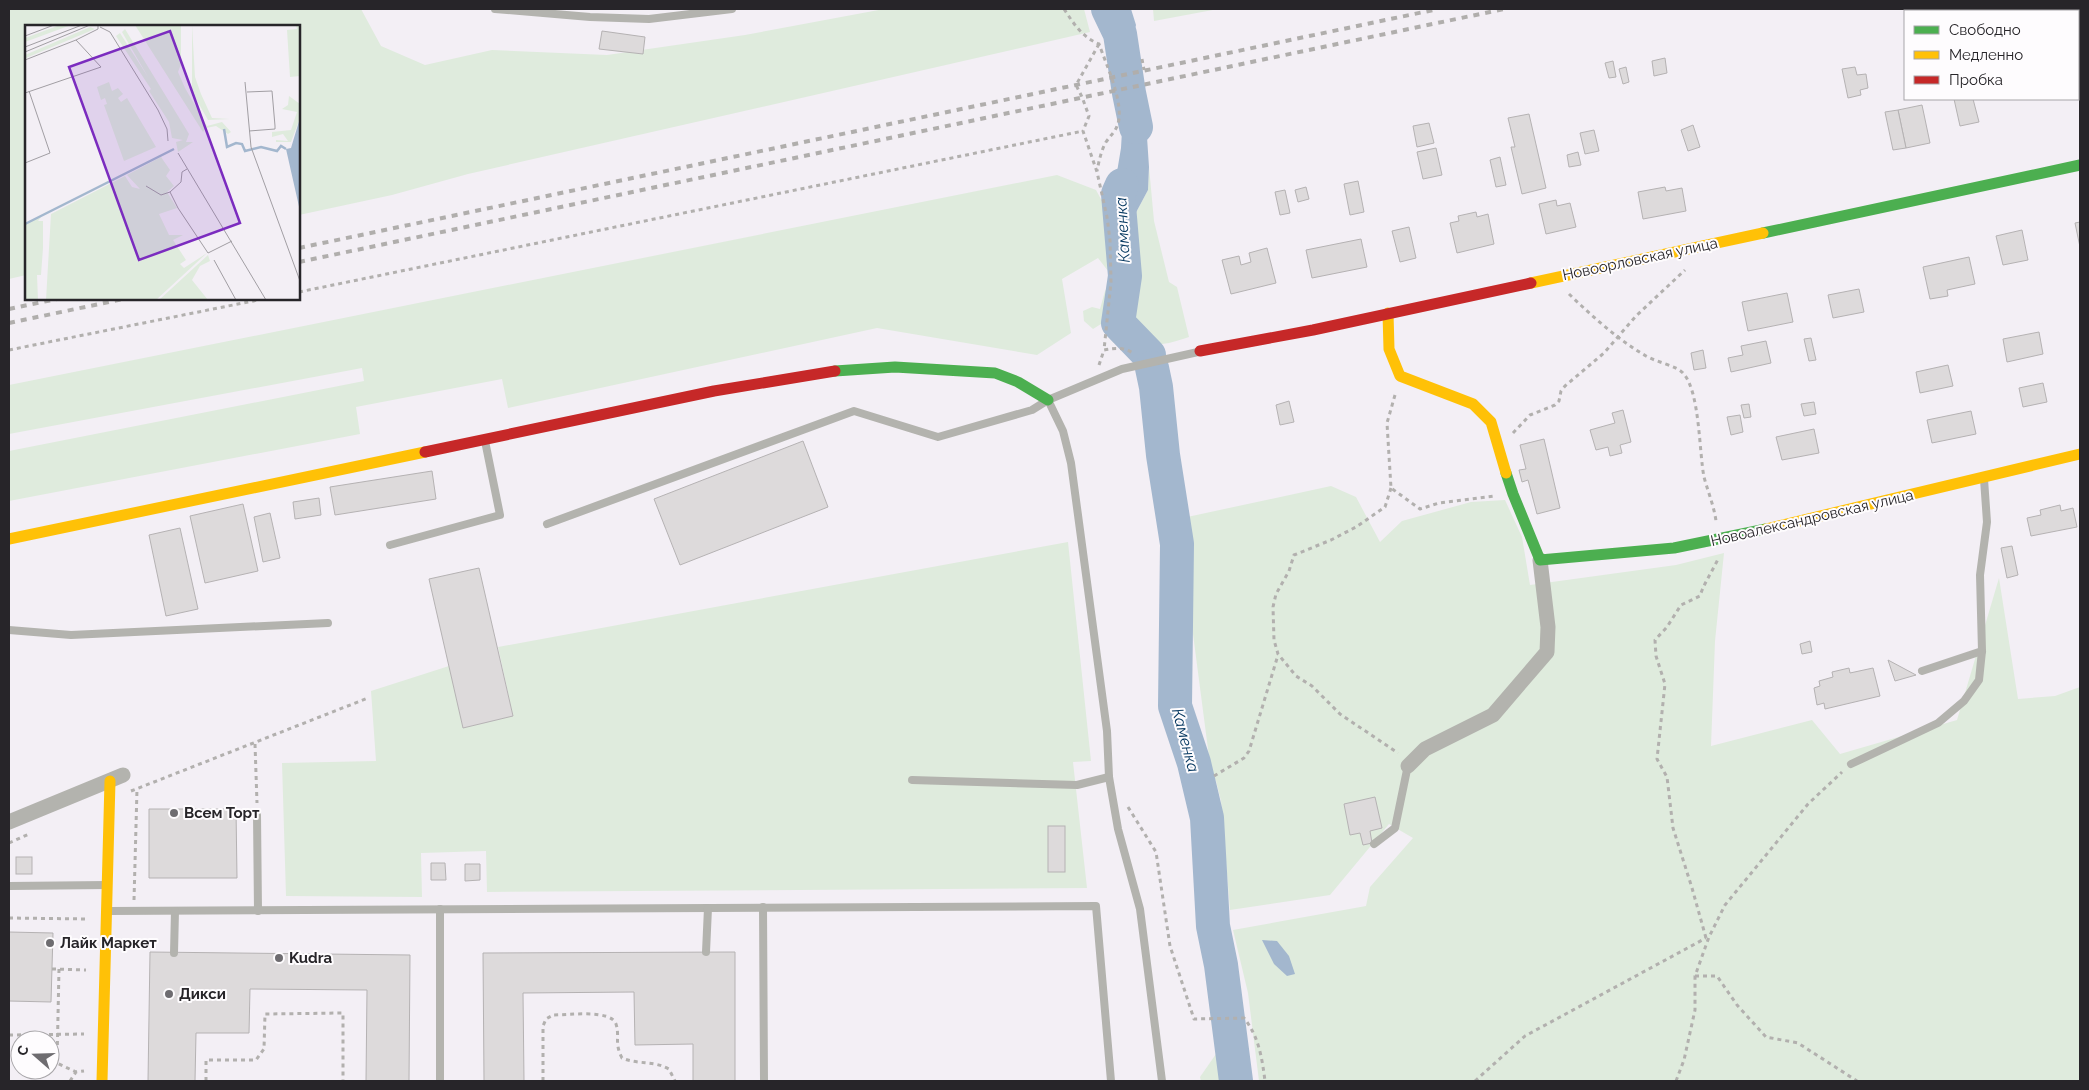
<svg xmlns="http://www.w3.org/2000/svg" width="2089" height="1090" font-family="Raleway,sans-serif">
<rect width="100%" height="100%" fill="#f3eff5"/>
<g fill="#dfebdd">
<path d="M9,9H361L381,46L425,65L492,50L607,55L745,35L884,9H1084L1090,32L468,174L392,195L299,215V26H26V275L9,279Z"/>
<path d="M1153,9H1218L1154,21Z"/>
<path d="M1149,167L1154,221L1169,282L1177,287L1189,337C1166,344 1154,350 1134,334L1114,343L1105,333L1101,324L1093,329L1084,321L1083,311L1092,307L1100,309L1105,291L1115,280L1098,258L1062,279L1071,333L1037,355L877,328L508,408L502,379L356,407L360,434L9,501V451L364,381L362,368L9,434V385L1057,175L1096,190L1108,212L1113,231L1124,235L1148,190Z"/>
<path d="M1331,486L1356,497L1380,542L1402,521L1471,502L1505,500L1522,537L1530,585L1676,565L1724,553L1715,641L1711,746L1812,720L1840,754L1957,720L1999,578L2018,699L2055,696L2080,687V1081H1259L1248,993L1233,930L1366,906L1370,887L1413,838L1389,824L1330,895L1230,910L1221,801L1216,781L1211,772L1178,519Z"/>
<path d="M1068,542L1091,761L1073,762L1087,888L487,892L486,851L421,853L422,897L286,896L282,763L376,761L371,691L449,666L463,728L513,716L498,647Z"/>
<path d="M1230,1034L1236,1081H1201L1200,1077Z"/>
</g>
<g fill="#a3b7ce">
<path d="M1097,9H1131L1136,25L1131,45L1136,59L1134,69H1119L1111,58C1119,39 1107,30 1095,17Z"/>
<path d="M1131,80L1136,101L1145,107L1149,167L1148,190L1124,235L1111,219L1113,196L1121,148L1123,114L1122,84Z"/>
<path d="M1262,940L1277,941L1289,956L1295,974L1287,976L1274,964Z"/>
</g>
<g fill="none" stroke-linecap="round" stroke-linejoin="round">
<g stroke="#a3b7ce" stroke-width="34">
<path d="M1108,9L1120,34L1129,93L1136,127"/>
<path d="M1122,185L1118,194L1125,276L1118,323L1149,355"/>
<path d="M1152,368L1156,387L1163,455L1177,544L1175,706L1194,763L1207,818L1213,926L1221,965L1236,1081"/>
</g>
</g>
<g fill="#dddadb" stroke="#b5b2b3">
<path d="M1926,9H1938L1939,11H1926Z"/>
<path d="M602,31L645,37L643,54L599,49Z"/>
<path d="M1665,58L1667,73L1654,76L1652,61Z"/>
<path d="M1613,61L1616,77L1609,78L1605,63Z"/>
<path d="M1626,67L1629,82L1623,84L1619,69Z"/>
<path d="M1855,67L1857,75L1866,74L1868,88L1860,90L1861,95L1848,98L1842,69Z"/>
<path d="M1954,99H1973L1979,122L1960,126Z"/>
<path d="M1922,105L1930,143L1906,148L1898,110Z"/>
<path d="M1898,110L1906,148L1893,150L1885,112Z"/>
<path d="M1529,114L1546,188L1522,194L1511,147H1515L1508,118Z"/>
<path d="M1429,123L1434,143L1417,147L1413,126Z"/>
<path d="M1693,125L1700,147L1688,151L1681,130Z"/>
<path d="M1594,130L1599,151L1585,154L1580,133Z"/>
<path d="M1436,148L1442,175L1423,179L1417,152Z"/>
<path d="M1578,152L1581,165L1569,167L1567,155Z"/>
<path d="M1500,157L1506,185L1496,187L1490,160Z"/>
<path d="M1358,181L1364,212L1350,215L1344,184Z"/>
<path d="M1306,187L1309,199L1298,202L1295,190Z"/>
<path d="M1665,187L1666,191L1682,188L1686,211L1643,219L1638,192Z"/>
<path d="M1285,190L1290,213L1280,215L1275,192Z"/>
<path d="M1556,200L1557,206L1570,203L1576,227L1546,234L1539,204Z"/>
<path d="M1476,212L1477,217L1488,214L1494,244L1457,253L1450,223L1459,221L1458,216Z"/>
<path d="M2080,222V247L2075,223Z"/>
<path d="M1409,227L1416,258L1400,262L1392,231Z"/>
<path d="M2022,230L2028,260L2003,265L1996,236Z"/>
<path d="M1361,239L1367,267L1312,278L1306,250Z"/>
<path d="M1267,248L1276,283L1231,294L1222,260L1239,256L1241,265L1251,262L1249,253Z"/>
<path d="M1969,257L1975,284L1947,290L1948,296L1930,299L1923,267Z"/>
<path d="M1859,289L1864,312L1833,318L1828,295Z"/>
<path d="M1787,293L1793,322L1748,331L1742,302Z"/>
<path d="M2039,332L2043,354L2007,362L2003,339Z"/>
<path d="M1811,338L1816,360L1809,361L1804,339Z"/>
<path d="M1766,341L1771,363L1731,372L1728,358L1743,355L1741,346Z"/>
<path d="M1703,350L1706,368L1694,370L1691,353Z"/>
<path d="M1948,365L1953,386L1920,393L1916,372Z"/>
<path d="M2043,383L2047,402L2023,407L2019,388Z"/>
<path d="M1289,401L1294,422L1280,425L1276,405Z"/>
<path d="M1814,402L1816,414L1804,416L1801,404Z"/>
<path d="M1749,404L1751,417L1744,418L1741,405Z"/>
<path d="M1623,410L1631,442L1620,445L1622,453L1610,456L1608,447L1596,450L1590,430L1615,423L1612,413Z"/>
<path d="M1971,411L1976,434L1932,443L1927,420Z"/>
<path d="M1740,415L1743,432L1731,435L1727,417Z"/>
<path d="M1814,429L1819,453L1782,460L1776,437Z"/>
<path d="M1544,439L1560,508L1537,514L1528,480L1522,482L1519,470L1526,469L1520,445Z"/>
<path d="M803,441L828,507L680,565L654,499Z"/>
<path d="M432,471L436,499L335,515L330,487Z"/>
<path d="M319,498L321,515L295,519L293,502Z"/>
<path d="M243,504L258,571L205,583L190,516Z"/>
<path d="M2060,505L2061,511L2073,508L2077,527L2031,536L2027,518L2041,515L2040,510Z"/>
<path d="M270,513L280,558L263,562L254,517Z"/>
<path d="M180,528L198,609L166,616L149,535Z"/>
<path d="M2012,546L2018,575L2007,578L2001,548Z"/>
<path d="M479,568L513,716L463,728L429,579Z"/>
<path d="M1810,641L1812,652L1802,654L1800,644Z"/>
<path d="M1888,660L1916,675L1895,681Z"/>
<path d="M1849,668L1850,673L1873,668L1880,696L1825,709L1824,703L1817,705L1814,688L1820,686L1819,681L1833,677L1832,672Z"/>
<path d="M1375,797L1382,828L1370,831L1372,843L1363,845L1360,833L1350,835L1344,804Z"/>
<path d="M149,809H236L237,878H149Z"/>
<rect x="1048" y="826" width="17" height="46"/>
<rect x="16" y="857" width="16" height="17"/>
<path d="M431,863H445L446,880H431Z"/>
<path d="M465,864H480V880L465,881Z"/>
<path d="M9,932L53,933L51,1002L9,1001Z"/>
<path d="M150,952L410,955L409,1081H366L367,990L250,989L249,1033H196L195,1081H148Z"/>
<path d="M735,952V1081H693V1044L635,1045L634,992L523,993L524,1081H484L483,953Z"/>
</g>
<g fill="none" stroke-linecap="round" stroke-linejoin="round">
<g stroke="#b2b0ae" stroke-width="3" stroke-dasharray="4 4" stroke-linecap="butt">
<path d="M1064,9C1074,24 1082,37 1099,44C1106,64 1126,107 1117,126C1115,132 1110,136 1106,142C1101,151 1099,161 1097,171"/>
<path d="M1099,44L1076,85L1082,97L1089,116L1083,131L1097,172L1107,217L1110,240L1111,282L1104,350"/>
<path d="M1142,59L1144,70"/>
<path d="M299,292L1083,131"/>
<path d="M1569,294C1593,317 1617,339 1646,356C1656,362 1677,366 1683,373C1700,391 1699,452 1704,477C1708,492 1714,506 1716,521"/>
<path d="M9,350L263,299"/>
<path d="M1099,365L1104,350C1115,348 1123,347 1133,353"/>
<path d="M1395,395L1387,423L1391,488L1420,509L1439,503L1495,496"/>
<path d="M1513,433L1530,415L1555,405L1559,401L1561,391L1565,386L1604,353L1636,316L1685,270"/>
<path d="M1391,488L1385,507L1356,527L1331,540L1294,555L1289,571L1276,594L1273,607L1274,640L1278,654L1296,676L1312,686L1340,714L1398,753"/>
<path d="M255,744L257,803"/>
<path d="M1214,776L1244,758L1249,751L1278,655"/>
<path d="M131,791L368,698"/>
<path d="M1128,807L1156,852L1170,946L1194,1019L1244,1018C1259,1037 1262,1058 1265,1081"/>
<path d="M9,843L29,834"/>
<path d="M134,900L137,789"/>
<path d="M9,918L88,919"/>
<path d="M1706,938L1692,888L1673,828L1667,777L1657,759L1665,684L1656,656L1655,640L1667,627L1681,605L1700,596C1704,583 1712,572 1718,559"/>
<path d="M52,969L86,970"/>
<path d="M59,969L57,1063L76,1072"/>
<path d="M1695,976H1717L1737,1005L1766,1037L1798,1043L1857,1081"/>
<path d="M9,1035L84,1034"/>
<path d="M70,1081L76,1072L84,1071"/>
<path d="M206,1081V1060H256L264,1049L265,1014L343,1013V1081"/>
<path d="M543,1081V1026L546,1019L553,1015C567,1015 611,1009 616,1024C620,1036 614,1043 622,1058C639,1065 652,1060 669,1069L675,1081"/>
<path d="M1475,1081L1525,1036L1706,938"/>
<path d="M1676,1081L1684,1060L1695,1010V976L1709,937L1725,905L1808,804L1842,772"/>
</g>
<g stroke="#b3b3ae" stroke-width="8">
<path d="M495,9L590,17L649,19L732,9"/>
<path d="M1049,402L1063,431L1071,463L1107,731L1109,777L1118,829L1140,909L1162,1081"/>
<path d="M547,524L854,411L938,437L1032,410L1048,400L1122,369L1198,352"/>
<path d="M390,545L500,515L485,441"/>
<path d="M9,630L71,635L328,623"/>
<path d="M1922,671L1982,651"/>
<path d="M1851,764L1938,723L1964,701L1979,680L1982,651L1980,575L1987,522L1984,479"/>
<path d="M912,780L1077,785L1109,777"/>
<path d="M257,815L258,911"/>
<path d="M1374,844L1395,828L1408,765"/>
<path d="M9,886L107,885"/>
<path d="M763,907L764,1081"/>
<path d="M440,909V1081"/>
<path d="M109,911C438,911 767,906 1096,906L1111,1081"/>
<path d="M706,952L708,908"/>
<path d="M174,953L175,911"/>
</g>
<g stroke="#b3b3ae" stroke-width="15">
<path d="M1408,766L1425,749L1493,715L1547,652L1548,627L1540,560"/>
<path d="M9,822L123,775"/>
</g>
<g stroke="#4caf50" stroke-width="11">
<path d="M1763,233L2080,165"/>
<path d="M835,371L895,367L995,373L1018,382L1048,400"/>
<path d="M1506,473L1513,494L1540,560L1674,548L1766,529"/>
</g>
<g stroke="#ffc107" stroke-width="11">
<path d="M1531,283L1763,233"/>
<path d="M1388,313L1389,349L1400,376L1473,404L1491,422L1506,473"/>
<path d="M1766,529L2080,454"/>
<path d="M9,539L425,452"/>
<path d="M102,1081L110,781"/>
</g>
<g stroke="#c62828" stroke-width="11">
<path d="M1200,351L1313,330L1531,283"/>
<path d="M425,452L714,391L835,371"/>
</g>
<g stroke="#b0aeac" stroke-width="4" stroke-dasharray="6 6" stroke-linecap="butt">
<path d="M299,248L1438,9"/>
<path d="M299,262L1504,9"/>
<path d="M9,309L57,299"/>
<path d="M9,323L123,299"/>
</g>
</g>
<g fill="#6e6c70" stroke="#fefcfe" stroke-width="2">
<circle cx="174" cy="813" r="5"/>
<circle cx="50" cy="943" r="5"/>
<circle cx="279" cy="958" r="5"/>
<circle cx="169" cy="994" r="5"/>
</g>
<g text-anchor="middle" stroke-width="4" stroke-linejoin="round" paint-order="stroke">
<g font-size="15" fill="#272529" stroke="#fefcfe">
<text transform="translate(1640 259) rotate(-12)" y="5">Новоорловская улица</text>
<text transform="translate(1812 518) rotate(-13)" y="5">Новоалександровская улица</text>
</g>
<g font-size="15" font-weight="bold" fill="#272529" stroke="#fefcfe" text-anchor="start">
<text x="184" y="818">Всем Торт</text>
<text x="60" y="948">Лайк Маркет</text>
<text x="289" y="963">Kudra</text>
<text x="179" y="999">Дикси</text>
</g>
<g font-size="16" font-style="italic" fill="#063860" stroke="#fefcfe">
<text transform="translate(1122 230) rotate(-93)" y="6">Каменка</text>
<text transform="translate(1186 740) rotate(75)" y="6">Каменка</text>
</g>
</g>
<g transform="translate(25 25)">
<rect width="275" height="275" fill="#f3eff5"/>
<path d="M35,0H46L0,17V13ZM110,0H156V39L153,47L160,63L182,101L197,97L206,107L203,109L191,101L181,103L178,107ZM167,0L170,52L176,69L187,93L205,94L183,95L167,67ZM271,0H275V51L265,52L262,5L272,4ZM65,2L70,4L1,33L0,30ZM100,4L164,109L161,117H168L153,127L151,117L158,115L147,113L144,97L124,66L126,64L91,11L95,8L123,52L97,7ZM84,57L87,66L93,63L98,69L93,73L96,77L102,73L131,122L99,136L79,80L82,79L80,73L76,75L72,62ZM264,71L275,79V93L266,117H251V115L263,116L258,109L247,112V107L266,105L272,87L257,84L263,80ZM136,132L145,145L141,151L149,161L142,167L152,183L134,189L144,210H158L148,215L161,235L155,239L159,243L182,228L131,275H21L26,189L100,151L107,162L115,164L102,150ZM17,191L13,196H18V223L16,250H12L13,275H0V199ZM183,230L185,236L175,241L167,255L183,275H134Z" fill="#dfebdd"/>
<path d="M275,93V186L261,124L266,123Z" fill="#a3b7ce"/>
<path fill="none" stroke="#a3b7ce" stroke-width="2.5" d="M199,104L202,122L211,118L217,119L220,126L236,122L252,126L256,121L261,124M0,199L149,124"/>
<path fill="none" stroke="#a19ea3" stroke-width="1" d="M75,2L85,7L133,85L142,104L143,116M0,11L29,0M51,15L76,42M0,22L57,0M0,27L65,0M0,35L51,15L73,4V0M220,57L226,122L275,256M222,67L247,66L250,101V104L224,106M0,68L76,42M153,128L241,275M0,138L25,128L4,66M162,144L157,147L156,157L145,167L153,183L183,228L207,216M121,161L136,170L145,167M189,235L211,275"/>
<path fill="#7b2cbf" fill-opacity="0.15" stroke="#7b2cbf" stroke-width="2.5" d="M145,6L215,198L114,235L44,42Z"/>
<rect width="275" height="275" fill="none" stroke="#272529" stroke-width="2.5"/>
</g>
<rect width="2089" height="1090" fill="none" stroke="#272529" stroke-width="20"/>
<rect x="1904" y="10" width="175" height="90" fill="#fefcfe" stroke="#a8a6a9"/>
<rect x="1914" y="26" width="25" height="8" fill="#4caf50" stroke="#a8a6a9"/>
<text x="1949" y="35" font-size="15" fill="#272529">Свободно</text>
<rect x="1914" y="51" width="25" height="8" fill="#ffc107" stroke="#a8a6a9"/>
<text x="1949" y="60" font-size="15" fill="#272529">Медленно</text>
<rect x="1914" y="76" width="25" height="8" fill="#c62828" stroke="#a8a6a9"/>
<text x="1949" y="85" font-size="15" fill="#272529">Пробка</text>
<g transform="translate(35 1055) rotate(290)"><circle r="24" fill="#fefcfe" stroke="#a8a6a9"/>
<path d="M0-4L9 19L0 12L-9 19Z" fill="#6e6c70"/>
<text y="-8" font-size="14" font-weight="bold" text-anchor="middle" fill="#272529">С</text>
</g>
</svg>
